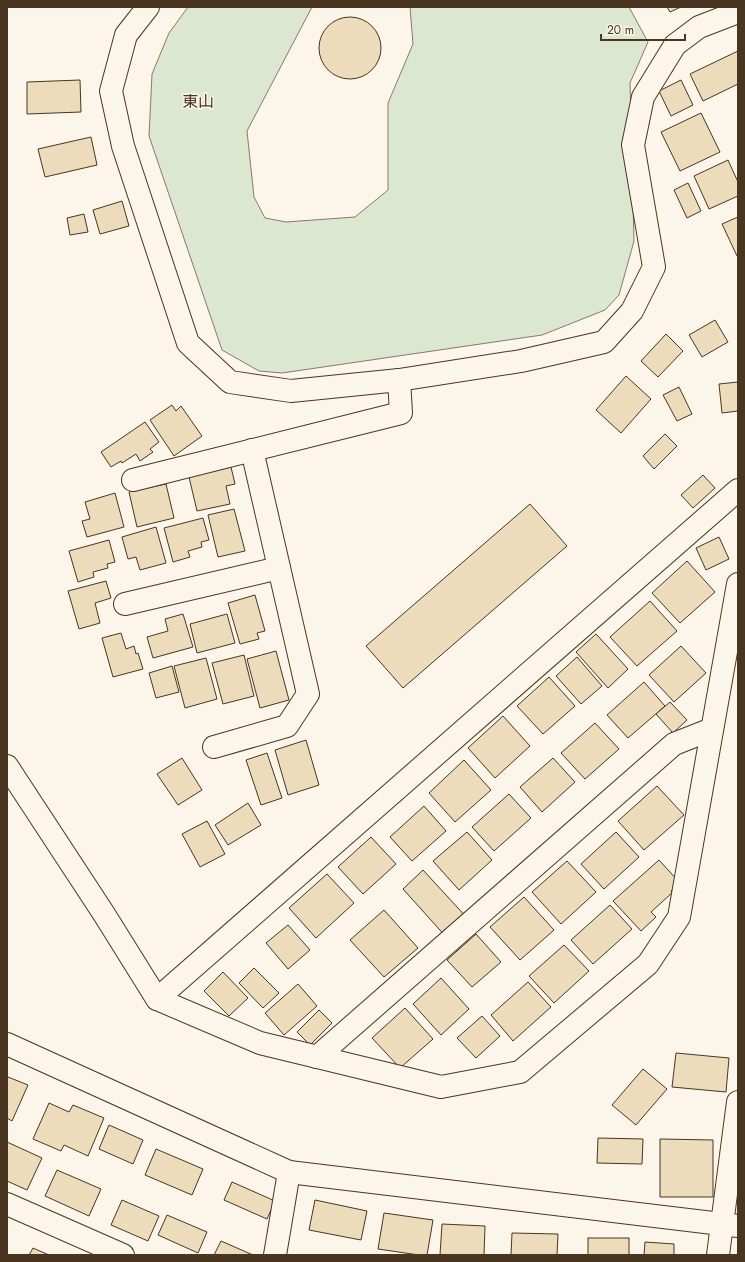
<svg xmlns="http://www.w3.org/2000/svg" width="745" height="1262" font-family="Jost,'Noto Sans JP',sans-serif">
<rect width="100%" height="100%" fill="#fbf6e9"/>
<path fill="#dce7d0" stroke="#887966" d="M188,7H312L247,131L254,197L265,218L286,222L355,217L388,190V103L413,44L410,7H629L648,42L630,83L634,241L619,295L605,310L542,335L282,373L259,371L222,350L149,136L152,74L169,33Z"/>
<g fill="#ecdcbc" stroke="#4a3520">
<path d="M667,7H681L670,12Z"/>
<circle cx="350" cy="48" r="31"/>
<path d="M738,51V84L703,101L690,74Z"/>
<path d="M80,80L81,112L27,114V82Z"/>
<path d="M681,80L693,105L671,116L659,91Z"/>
<path d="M701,113L720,152L680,171L661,132Z"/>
<path d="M91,137L97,165L45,177L38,149Z"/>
<path d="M728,160L738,182V196L709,209L694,176Z"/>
<path d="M688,183L701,211L687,218L674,190Z"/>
<path d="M122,201L129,226L100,234L93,210Z"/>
<path d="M84,214L88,232L70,235L67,218Z"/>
<path d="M738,217V256H737L722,224Z"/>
<path d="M715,320L728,342L702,357L689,335Z"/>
<path d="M666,334L683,351L658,377L641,361Z"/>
<path d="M626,376L651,399L621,433L596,410Z"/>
<path d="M738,382V411L722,413L719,384Z"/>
<path d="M679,387L692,414L677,421L663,395Z"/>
<path d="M172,405L176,411L181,406L202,436L174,456L150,420Z"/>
<path d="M145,422L159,442L150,449L153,452L140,461L136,454L122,463L121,461L111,467L101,452Z"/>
<path d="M665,434L677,446L654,469L643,456Z"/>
<path d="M231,467L235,484L226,486L230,504L197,511L189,477Z"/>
<path d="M703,475L715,488L693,508L681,495Z"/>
<path d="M166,484L174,518L137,527L129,492Z"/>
<path d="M115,493L124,527L87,537L82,521L90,519L85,502Z"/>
<path d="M530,504L567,546L403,688L366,646Z"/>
<path d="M234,509L245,551L218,557L208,515Z"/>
<path d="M203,518L209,540L201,542L202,547L188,551L190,557L173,562L164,528Z"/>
<path d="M156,527L166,563L140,570L136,557L128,559L122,537Z"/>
<path d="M719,537L729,559L706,570L696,548Z"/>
<path d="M109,540L115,562L107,564L108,568L93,572L94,577L78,582L69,551Z"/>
<path d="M687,561L715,592L680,623L652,593Z"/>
<path d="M106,581L111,598L95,603L100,623L79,629L68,591Z"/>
<path d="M255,595L265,631L257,633L259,639L240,644L228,603Z"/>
<path d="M650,601L677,631L637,666L610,637Z"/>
<path d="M183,614L193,647L153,658L147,637L168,631L165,619Z"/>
<path d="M227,614L235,643L197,653L190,624Z"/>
<path d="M121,633L126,649L134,646L136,654L138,653L143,669L113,677L102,638Z"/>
<path d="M596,634L628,669L608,688L576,652Z"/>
<path d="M681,646L706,673L674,702L649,675Z"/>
<path d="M276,651L289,700L260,708L247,659Z"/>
<path d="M244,655L254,696L223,704L212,663Z"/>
<path d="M577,657L602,686L581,704L556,676Z"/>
<path d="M206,658L217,699L185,708L174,666Z"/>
<path d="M172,666L179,692L156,698L149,673Z"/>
<path d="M549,677L575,706L543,734L517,706Z"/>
<path d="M644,682L665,706L628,738L607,715Z"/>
<path d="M670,702L687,720L673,733L656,714Z"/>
<path d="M503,716L530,746L495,778L468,748Z"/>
<path d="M595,723L619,749L585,779L561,753Z"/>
<path d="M306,740L319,785L288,795L275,750Z"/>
<path d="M267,753L282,798L261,805L246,760Z"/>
<path d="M182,758L202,790L178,805L157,774Z"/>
<path d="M553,758L575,782L542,812L520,787Z"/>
<path d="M464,760L491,790L455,822L429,793Z"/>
<path d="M657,786L684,815L644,850L618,821Z"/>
<path d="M509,794L531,818L494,851L472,827Z"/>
<path d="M248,803L261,825L228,845L215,825Z"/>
<path d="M424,806L446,831L412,861L390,837Z"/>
<path d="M207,821L225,854L200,867L182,834Z"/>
<path d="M467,832L492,860L459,890L433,861Z"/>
<path d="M616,832L639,857L604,889L581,864Z"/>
<path d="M371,837L396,864L363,894L338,867Z"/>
<path d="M659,860L680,883L671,891L673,892L651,912L656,917L641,931L613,901Z"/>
<path d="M567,861L596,892L561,924L532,892Z"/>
<path d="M423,870L469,920L448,939L403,889Z"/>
<path d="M327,874L354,903L316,938L289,908Z"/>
<path d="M524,897L554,930L520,960L490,927Z"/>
<path d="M610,905L632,929L593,964L571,940Z"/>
<path d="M384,910L418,948L384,977L350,940Z"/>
<path d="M288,925L310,950L288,969L266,943Z"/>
<path d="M476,934L501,962L472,987L447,960Z"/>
<path d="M564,945L589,971L554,1003L529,976Z"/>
<path d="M254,968L279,993L263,1008L239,983Z"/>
<path d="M223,972L248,998L229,1016L204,991Z"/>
<path d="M441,978L469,1009L441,1035L413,1004Z"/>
<path d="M528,982L551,1007L513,1041L491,1015Z"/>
<path d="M298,984L317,1006L284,1035L265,1013Z"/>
<path d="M405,1008L433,1039L400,1068L372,1038Z"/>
<path d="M319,1010L332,1023L310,1045L297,1032Z"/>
<path d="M482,1016L500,1036L476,1058L457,1038Z"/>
<path d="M676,1053L729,1058L726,1092L672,1087Z"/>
<path d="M643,1069L667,1089L636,1125L612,1105Z"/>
<path d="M8,1077L28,1085L12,1121L7,1118V1079Z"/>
<path d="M49,1103L69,1112L73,1105L104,1118L88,1156L64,1145L61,1151L33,1139Z"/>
<path d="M109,1125L143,1140L133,1164L99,1149Z"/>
<path d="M598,1138L643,1139L642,1164L597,1163Z"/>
<path d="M660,1139L713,1140V1197H660Z"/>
<path d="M7,1142L42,1158L27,1190L7,1181Z"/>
<path d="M156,1149L203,1169L192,1195L145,1175Z"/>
<path d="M57,1170L101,1189L89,1216L45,1196Z"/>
<path d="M232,1182L275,1201L267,1219L224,1200Z"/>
<path d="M122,1200L159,1216L148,1241L111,1225Z"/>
<path d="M315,1200L367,1211L361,1240L309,1230Z"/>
<path d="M384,1213L433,1220L427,1255H419L378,1249Z"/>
<path d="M167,1215L207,1232L198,1253L158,1235Z"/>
<path d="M442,1224L485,1226L484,1255H440Z"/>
<path d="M512,1233L558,1234L557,1255H511Z"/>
<rect x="588" y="1238" width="41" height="17"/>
<path d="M221,1241L253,1255H214Z"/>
<path d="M645,1242L674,1244V1255H676H644Z"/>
<path d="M33,1248L49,1255H29Z"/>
</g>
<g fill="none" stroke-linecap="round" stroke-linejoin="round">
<g stroke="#4a3520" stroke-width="24">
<g id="minor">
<path d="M148,7L126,35L111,91L123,146L188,343L230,382L291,391L399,380L521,361L604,342L632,311L654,267L633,145L643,97L675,45L699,27L738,12"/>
<path d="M133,480L401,413L399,380"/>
<path d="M125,604L279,568"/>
<path d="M214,747L287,726L308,694L252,450"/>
<path d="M7,766L104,914L157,999L260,1043L441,1087L520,1072L648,964L679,917L738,584"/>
<path d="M157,999L738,490"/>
<path d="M7,1044L289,1172L738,1226"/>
<path d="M317,1057L674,744L712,729"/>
<path d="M7,1204L123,1255"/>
<path d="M275,1255L289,1172"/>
<path d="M718,1255L738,1102"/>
</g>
</g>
<use href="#minor" stroke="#fbf6e9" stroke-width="22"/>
</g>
<g text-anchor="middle" stroke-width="3" stroke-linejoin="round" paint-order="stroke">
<g font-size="16" fill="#4a3520" stroke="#fbf6e9">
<text x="198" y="107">東山</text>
</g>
</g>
<rect width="745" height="1262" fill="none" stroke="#4a3520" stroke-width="16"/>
<path d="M601 34v6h84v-6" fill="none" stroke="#4a3520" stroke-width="2"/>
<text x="607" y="34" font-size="12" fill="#4a3520" stroke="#fbf6e9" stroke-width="3" paint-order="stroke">20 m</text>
</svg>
